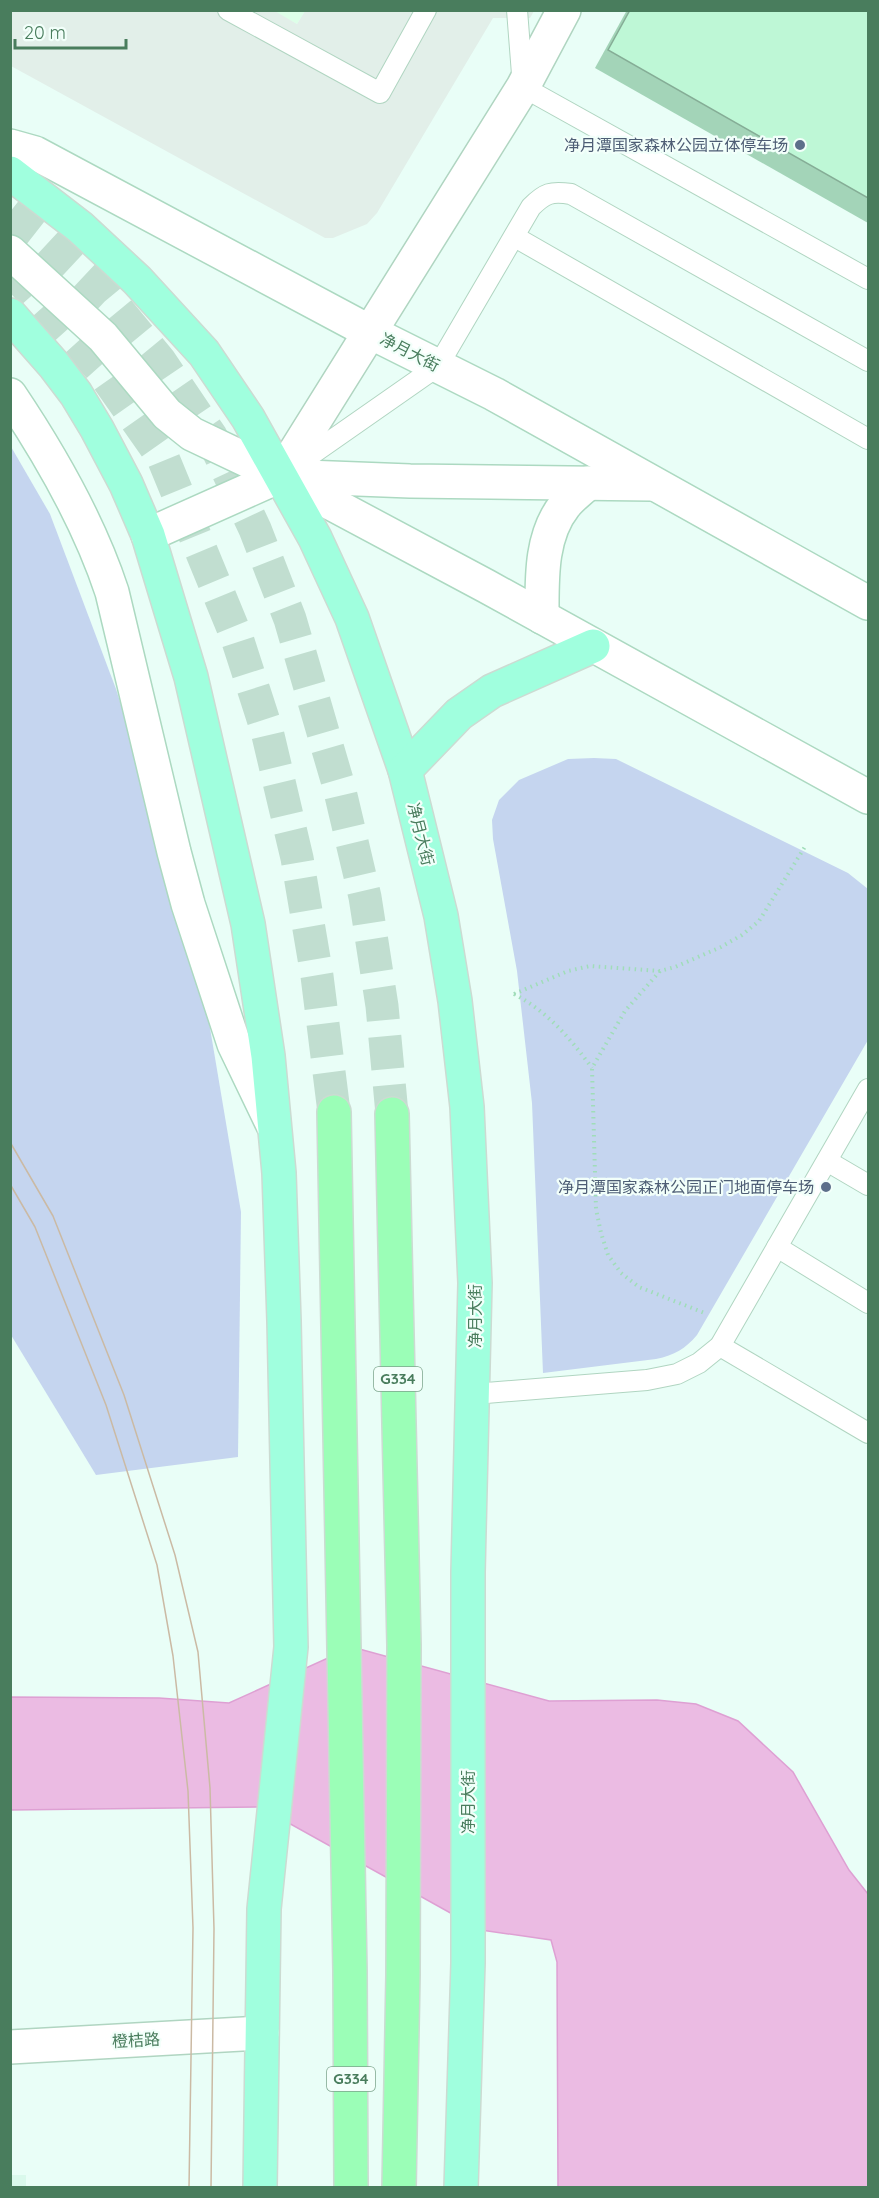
<svg xmlns="http://www.w3.org/2000/svg" width="879" height="2198" font-family="Quicksand,'Noto Sans SC',sans-serif">
<rect width="100%" height="100%" fill="#e9fef7"/>
<rect fill="#daf9ec" x="11" y="2175" width="15" height="12"/>
<path fill="#ddffe8" d="M273,11H305L297,24Z"/>
<path fill="#e2efe9" d="M273,10L297,24L305,11H534L530,18H493L377,213L367,224L333,238H325L11,66L10,11Z"/>
<g fill="#c5d5ef">
<path d="M10,445L50,514L116,689L196,945L241,1212L238,1457L96,1475L11,1335Z"/>
<path d="M594,758L616,759L848,873L868,889V1040L697,1335C685,1349 675,1355 656,1359L543,1373L532,1103L517,971L493,839L492,820L499,800L519,780L568,759Z"/>
</g>
<path fill="#ebbbe3" stroke="#dea0d3" stroke-width="1.5" d="M352,1647L549,1701L657,1700L696,1704L738,1721L793,1772L849,1870L868,1894V2187H558L557,1962L551,1940L481,1930L260,1807L11,1810L10,1697L159,1698L229,1703Z"/>
<g fill="none" stroke-linecap="round" stroke-linejoin="round">
<g stroke="#c1ded0" stroke-width="33" stroke-dasharray="33 16" stroke-linecap="butt">
<path d="M10,212L47,241L108,298L160,361L211,436L255,529L290,619L339,787L365,897L382,1006L392,1114"/>
<path d="M10,271L20,279L99,367L163,458L237,638L267,731L297,858L317,976L334,1112"/>
</g>
<g stroke="#b0d5c1" stroke-width="22">
<g id="lane">
<path d="M228,10L380,93L426,10"/>
<path d="M517,10L523,87L868,279"/>
<path d="M515,237L868,439"/>
<path d="M292,468L438,366L531,207C545,193 551,191 571,194L868,361"/>
<path d="M827,1161L868,1185"/>
<path d="M777,1247L868,1303"/>
<path d="M720,1346L868,1433"/>
<path d="M474,1394L647,1380L677,1374L699,1363L720,1346L868,1089"/>
</g>
</g>
<g stroke="#b0d5c1" stroke-width="36">
<g id="street">
<path d="M280,476L523,87L564,10"/>
<path d="M10,2047L262,2033"/>
</g>
</g>
<g stroke="#acd9c1" stroke-width="36">
<g id="secondary">
<path d="M10,146L35,153L370,332L494,394L868,603"/>
<path d="M10,252L103,337L167,414L192,434L280,476L486,586L868,797"/>
<path d="M10,395C51,456 89,522 112,592L174,852L188,904L234,1044L273,1125"/>
<path d="M148,535L280,476L410,481L651,484"/>
<path d="M542,617C542,580 540,536 565,505C571,497 581,490 588,483"/>
</g>
</g>
<g stroke="#ccdbd2" stroke-width="36">
<g id="primary">
<path d="M10,173L80,227L137,280L204,353L248,418L315,538L352,618L405,770L441,916L455,1001L467,1107L475,1283L468,1572V1963L461,2188"/>
<path d="M10,315L54,365L76,394L97,429L126,484L148,535L191,677L248,924L268,1056L279,1173L284,1321L291,1647L264,1909L260,2188"/>
<path d="M405,770L459,714L492,691L593,646"/>
</g>
</g>
<g stroke="#ccdbd2" stroke-width="36">
<g id="highway">
<path d="M334,1112L350,1971L351,2188"/>
<path d="M392,1114L404,1645L403,1975L399,2188"/>
</g>
</g>
<g stroke="#a0ddb9" stroke-width="4" stroke-dasharray="1.5 4.5" stroke-linecap="butt">
<path d="M660,971L625,1011L592,1068L596,1209L601,1233L608,1255L621,1273L639,1287L707,1314"/>
<path d="M514,994L568,971L590,966L660,971L675,967L721,947L742,935L759,921L806,845"/>
<path d="M514,994C548,1012 570,1038 592,1068"/>
</g>
<use href="#lane" stroke="#fff" stroke-width="20"/>
<use href="#street" stroke="#fff" stroke-width="33"/>
<use href="#secondary" stroke="#fff" stroke-width="33"/>
<use href="#primary" stroke="#a0ffde" stroke-width="33"/>
<use href="#highway" stroke="#9bfeb7" stroke-width="33"/>
<g stroke="#cbbaa4" stroke-width="1.5">
<path d="M10,1142L53,1216L124,1395L175,1555L198,1652L210,1788L214,1929L211,2188"/>
<path d="M10,1184L35,1227L106,1405L157,1565L173,1656L188,1791L193,1928L189,2188"/>
</g>
</g>
<path fill="#a3d4b8" d="M627,10H868V223L595,68Z"/>
<path fill="#bef7d6" stroke="#85ad96" stroke-width="1.5" d="M630,10H868V198L608,50Z"/>
<g fill="#5c6f8a" stroke="#f2fffa" stroke-width="2">
<circle cx="800" cy="145" r="6"/>
<circle cx="826" cy="1187" r="6"/>
</g>
<g text-anchor="middle" stroke-width="4.5" stroke-linejoin="round" paint-order="stroke">
<g fill="#f2fffa" stroke="#7ca48c" stroke-width="1.5">
<rect x="374" y="1367" width="48" height="24" rx="4.5"/>
<rect x="327" y="2067" width="48" height="24" rx="4.5"/>
</g>
<g font-size="15" font-weight="bold" fill="#497d5d">
<text x="398" y="1384">G334</text>
<text x="351" y="2084">G334</text>
</g>
<g font-size="16" fill="#4e5e75" stroke="#f2fffa" text-anchor="end">
<text x="788" y="151">净月潭国家森林公园立体停车场</text>
<text x="814" y="1193">净月潭国家森林公园正门地面停车场</text>
</g>
<g font-size="16" fill="#497d5d" stroke="#f2fffa">
<text transform="translate(410 352) rotate(27)" y="6">净月大街</text>
<text transform="translate(421 834) rotate(76)" y="6">净月大街</text>
<text transform="translate(475 1316) rotate(-90)" y="6">净月大街</text>
<text transform="translate(468 1802) rotate(-90)" y="6">净月大街</text>
<text transform="translate(136 2040) rotate(-3)" y="6">橙桔路</text>
</g>
</g>
<rect width="879" height="2198" fill="none" stroke="#497d5d" stroke-width="24"/>
<path d="M15 39v9h111v-9" fill="none" stroke="#497d5d" stroke-width="3"/>
<text x="24" y="39" font-size="18" fill="#497d5d" stroke="#f2fffa" stroke-width="4.5" paint-order="stroke">20 m</text>
</svg>
